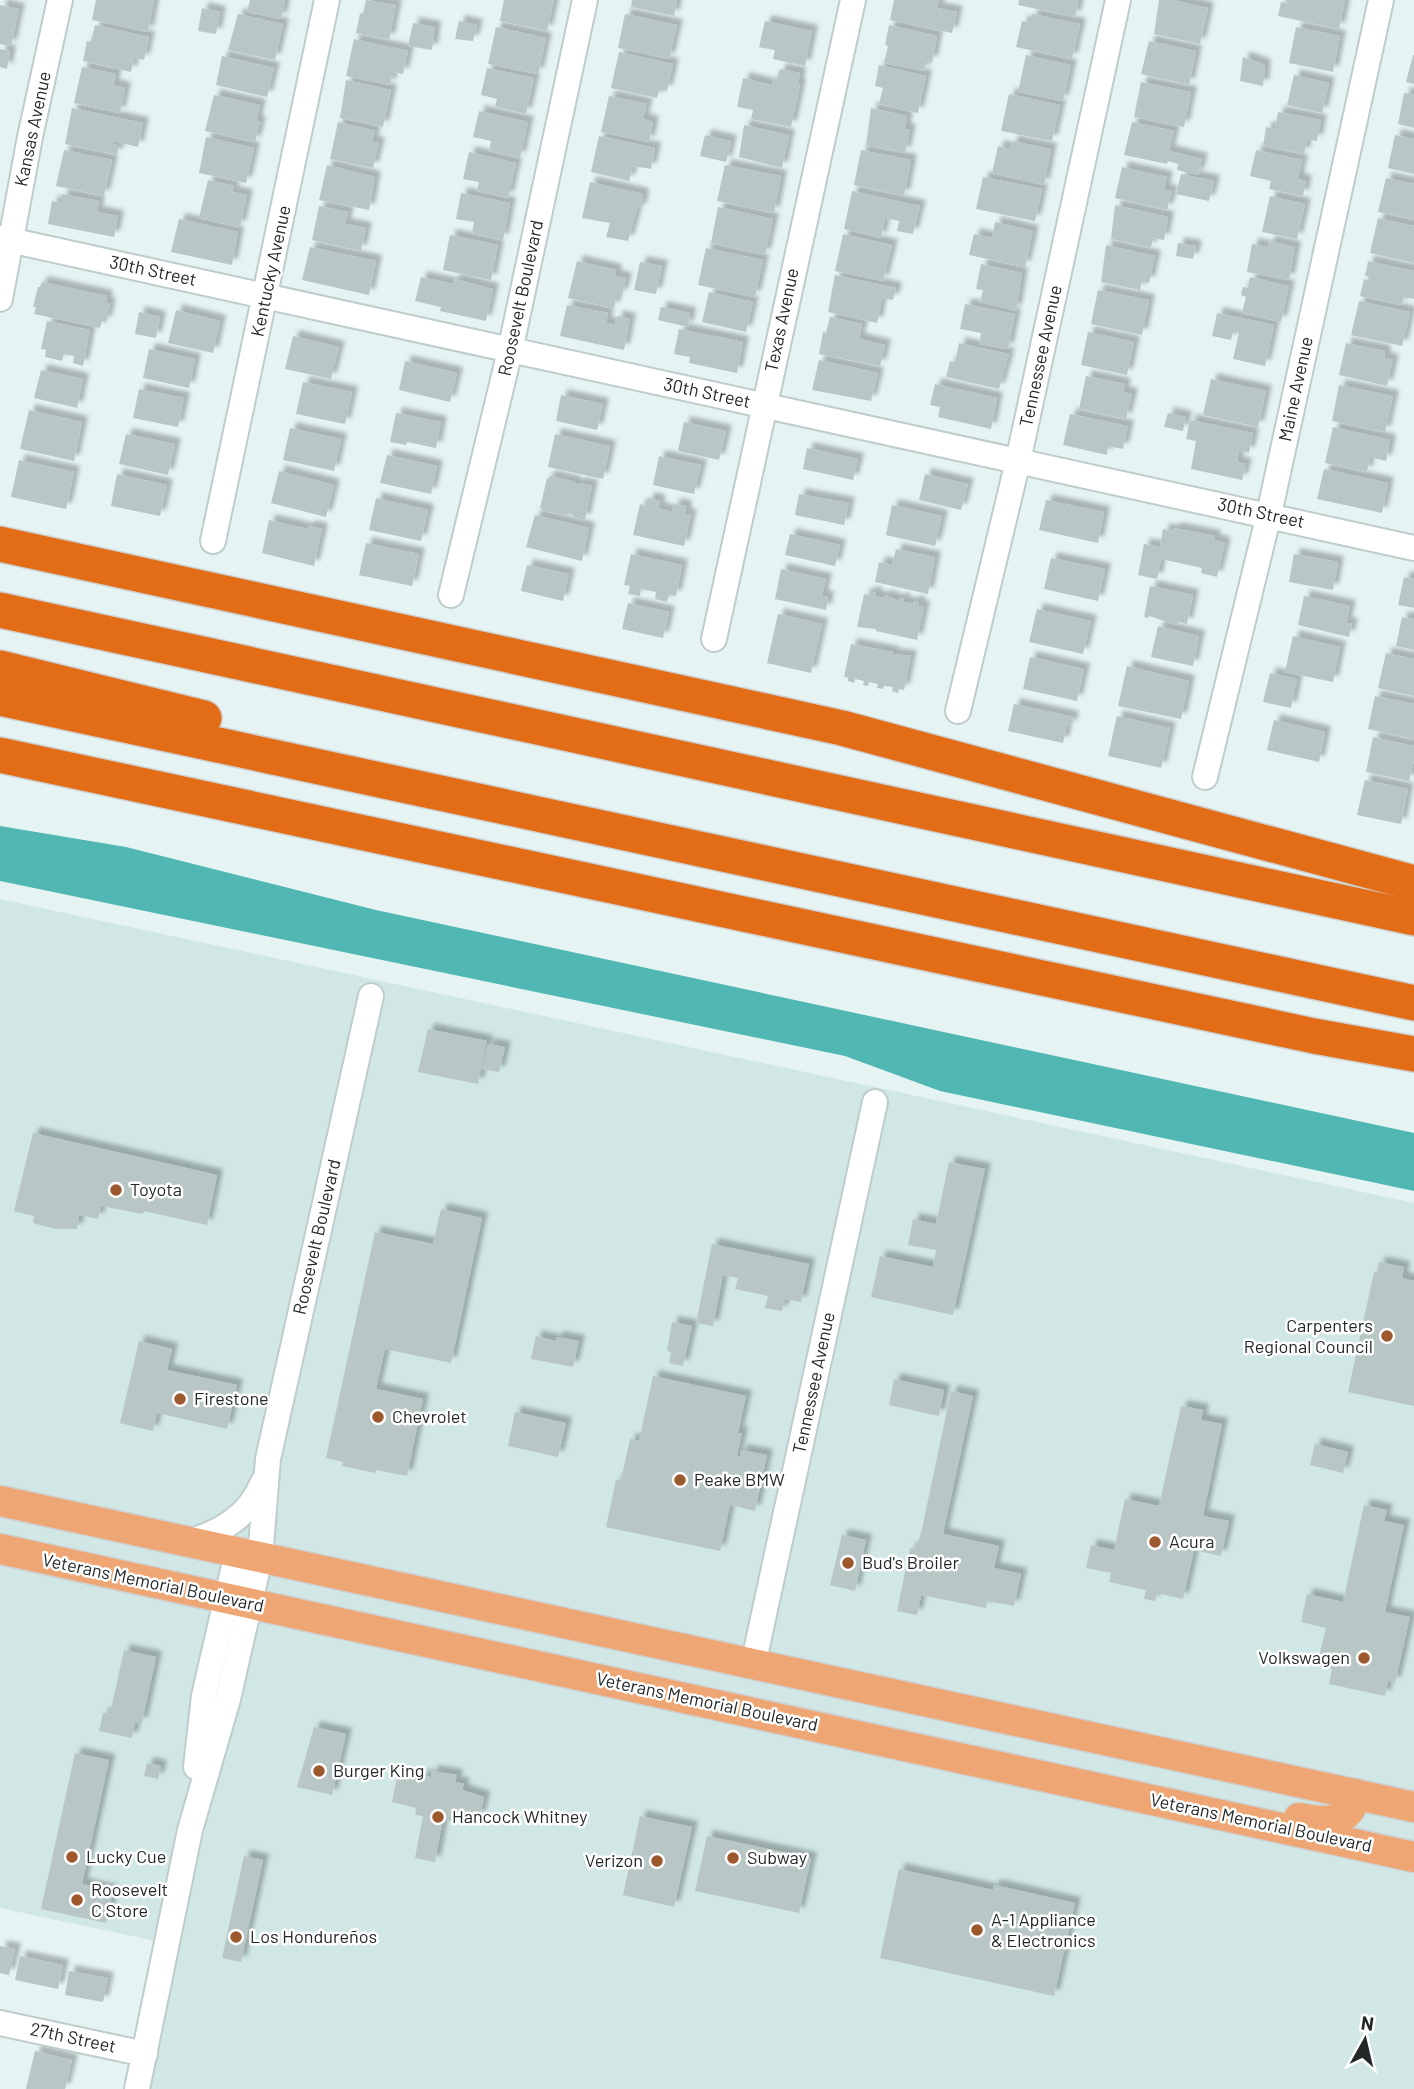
<svg xmlns="http://www.w3.org/2000/svg" width="1414" height="2089" font-family="Barlow,sans-serif">
<defs>
<filter id="shadow"><feDropShadow dx="6" dy="-6" stdDeviation="2" flood-color="#0004"/></filter>
</defs>
<rect width="100%" height="100%" fill="#e5f4f3"/>
<path fill="#d0e7e5" d="M0,899L1414,1203V2089H150L179,1946L0,1908Z"/>
<path fill="#50b7b3" d="M0,826L126,847L376,910L1414,1133V1191L940,1091L845,1056L0,881Z"/>
<g fill="#b8c6c5" filter="url(#shadow)">
<path d="M96,0H154L148,32L92,20Z"/>
<path d="M250,0H285L281,19L247,12Z"/>
<path d="M366,0L396,5L389,40L356,33L360,13L363,14Z"/>
<path d="M504,0H554L547,31L500,21Z"/>
<path d="M632,0H677L674,16L631,7Z"/>
<path d="M894,0H939L937,8L957,12L952,33L890,20Z"/>
<path d="M1019,0H1079L1075,17L1018,5Z"/>
<path d="M1159,0H1172L1208,8L1200,44L1154,34Z"/>
<path d="M1290,0H1345L1339,29L1278,16L1281,2L1289,3Z"/>
<path d="M0,5L19,9L11,46L0,44Z"/>
<path d="M202,8L220,12L216,34L198,31Z"/>
<path d="M238,14L283,24L275,60L228,50Z"/>
<path d="M625,14L677,25L669,59L618,48Z"/>
<path d="M1032,14L1080,24L1072,59L1016,47L1022,21L1030,23Z"/>
<path d="M459,21L477,25L473,41L455,39Z"/>
<path d="M765,21L812,31L805,66L773,59L775,50L759,47Z"/>
<path d="M413,23L435,27L432,50L408,46Z"/>
<path d="M95,25L149,37L144,60L134,58L131,72L83,61L87,41L91,42Z"/>
<path d="M889,25L937,36L932,62L926,61L924,71L884,63L888,46L885,45Z"/>
<path d="M496,27L546,38L538,74L488,64Z"/>
<path d="M1296,27L1340,36L1333,72L1289,63Z"/>
<path d="M354,39L408,51L403,74L393,72L390,85L346,76Z"/>
<path d="M1149,41L1196,51L1189,85L1141,74Z"/>
<path d="M0,49L10,51L7,69L0,67Z"/>
<path d="M619,52L673,64L667,91L659,90L657,98L611,88Z"/>
<path d="M1026,55L1071,65L1063,101L1018,92Z"/>
<path d="M1413,55H1414V84L1406,82Z"/>
<path d="M222,56L274,68L267,97L216,85Z"/>
<path d="M1243,57L1265,65L1263,86L1240,81Z"/>
<path d="M879,65L926,76L918,113L879,104L883,88L875,86Z"/>
<path d="M82,67L116,74L113,85L125,88L120,113L74,103Z"/>
<path d="M487,68L534,78L526,114L495,107L497,99L481,95Z"/>
<path d="M780,69L800,73L798,84L800,85L791,127L751,119L753,110L737,107L743,78L772,85L773,78L777,79Z"/>
<path d="M1294,75L1329,83L1322,113L1287,105Z"/>
<path d="M346,80L391,90L383,127L340,118Z"/>
<path d="M1141,82L1191,92L1184,127L1134,117Z"/>
<path d="M1404,93L1414,95V128L1398,124Z"/>
<path d="M1009,94L1060,105L1052,141L1001,131Z"/>
<path d="M214,95L260,105L256,121L260,122L255,142L205,131Z"/>
<path d="M609,96L647,104L643,119L653,122L649,142L601,132Z"/>
<path d="M72,108L143,123L138,147L113,141L112,144L119,146L117,155L65,144Z"/>
<path d="M871,108L907,116L905,129L910,130L905,153L866,145Z"/>
<path d="M479,111L528,122L520,158L489,151L491,141L473,137Z"/>
<path d="M1278,112L1321,120L1317,141L1307,139L1304,154L1263,146L1266,127L1275,129Z"/>
<path d="M338,122L375,131L372,142L379,143L373,168L330,159Z"/>
<path d="M1132,122L1174,131L1169,151L1202,159L1198,175L1177,170L1178,164L1168,161L1167,164L1124,155Z"/>
<path d="M744,125L789,135L782,168L739,157Z"/>
<path d="M705,135L731,141L726,162L700,156Z"/>
<path d="M1395,135L1414,139V174L1388,168Z"/>
<path d="M599,136L655,148L651,169L633,166L629,181L591,172Z"/>
<path d="M206,137L254,148L246,183L199,173Z"/>
<path d="M1012,141L1051,149L1044,185L992,173L998,146L1010,149Z"/>
<path d="M64,150L112,160L104,196L56,186Z"/>
<path d="M861,150L911,160L904,196L854,185Z"/>
<path d="M1256,150L1302,160L1298,179L1306,181L1303,196L1269,189L1271,181L1250,176Z"/>
<path d="M469,152L516,163L508,198L477,191L479,182L463,179Z"/>
<path d="M327,165L375,177L369,210L319,200Z"/>
<path d="M725,165L781,176L774,213L717,201Z"/>
<path d="M1122,167L1167,177L1164,190L1172,191L1167,210L1115,198Z"/>
<path d="M1181,174L1214,181L1209,201L1176,194Z"/>
<path d="M983,177L1042,189L1035,221L976,209Z"/>
<path d="M1386,178L1414,184V219L1378,212Z"/>
<path d="M208,180L234,186L232,192L247,195L240,227L199,218Z"/>
<path d="M590,182L643,194L641,209H637L628,241L606,237L610,223L582,218Z"/>
<path d="M852,191L920,206L913,234L897,231L899,221L885,218L881,238L844,229Z"/>
<path d="M461,193L510,203L503,240L472,233L474,222L456,219Z"/>
<path d="M62,194L99,201L97,212L118,216L114,237L48,224L52,201L61,203Z"/>
<path d="M1270,196L1305,204L1297,239L1262,232Z"/>
<path d="M1115,205L1168,217L1164,240L1153,238L1151,248L1111,239Z"/>
<path d="M319,206L348,212L345,224L366,228L361,251L312,240Z"/>
<path d="M718,207L773,219L765,255L711,243Z"/>
<path d="M1378,218L1414,226V263L1370,253Z"/>
<path d="M179,219L238,232L232,265L171,252Z"/>
<path d="M995,222L1033,231L1025,267L969,255L974,234L992,238Z"/>
<path d="M843,234L892,245L883,281L835,271Z"/>
<path d="M450,235L498,245L491,280L443,270Z"/>
<path d="M1269,241L1295,247L1289,280L1247,272L1252,244L1268,247Z"/>
<path d="M1178,243L1196,246L1193,259L1176,256Z"/>
<path d="M1106,245L1155,256L1149,283L1142,281L1140,290L1101,282Z"/>
<path d="M310,247L376,261L369,295L302,280Z"/>
<path d="M706,248L763,260L755,297L698,285Z"/>
<path d="M577,261L616,270L615,276L626,278L622,295L617,294L614,308L568,298Z"/>
<path d="M1368,261L1414,271V299L1404,297L1402,305L1360,296L1364,279L1368,280L1369,276H1365Z"/>
<path d="M640,262L662,266L656,294L634,290Z"/>
<path d="M981,264L1022,273L1016,311L980,302L983,290L976,289Z"/>
<path d="M835,275L896,288L893,300L882,298L877,323L828,312Z"/>
<path d="M421,277L453,284L454,279L493,289L486,321L440,311L441,307L415,301Z"/>
<path d="M1250,277L1289,286L1281,322L1242,313L1246,297L1241,295L1243,287L1248,288Z"/>
<path d="M42,282L107,296L106,303L110,304L106,322L102,321L100,328L34,314L36,307H33L38,287H40Z"/>
<path d="M1098,290L1149,300L1142,335L1091,324Z"/>
<path d="M709,292L753,302L746,332L702,322Z"/>
<path d="M1359,301L1410,312L1402,346L1351,335Z"/>
<path d="M965,304L1015,314L1008,349L979,344L981,333L960,329Z"/>
<path d="M567,305L608,313L606,323L615,325L617,316L630,319L624,350L560,336Z"/>
<path d="M661,307L690,313L688,327L658,320Z"/>
<path d="M176,310L220,321L213,353L168,343Z"/>
<path d="M139,312L160,317L156,338L135,334Z"/>
<path d="M1217,313L1274,325L1265,366L1233,359L1239,333L1233,332L1231,340L1212,336Z"/>
<path d="M830,317L862,324L859,339L885,345L880,366L819,354L823,332L826,333Z"/>
<path d="M47,321L90,330L83,366L73,363L74,356L64,354L62,361L45,357L46,350L41,349Z"/>
<path d="M679,329L743,342L737,373L689,363L690,357L674,354Z"/>
<path d="M1088,332L1134,342L1127,375L1081,365Z"/>
<path d="M293,336L339,347L331,379L285,369Z"/>
<path d="M959,343L1009,354L999,389L946,377L950,361L955,362Z"/>
<path d="M1346,343L1385,351L1384,358L1393,360L1387,386L1339,375Z"/>
<path d="M149,349L195,359L189,388L143,378Z"/>
<path d="M819,360L878,373L871,401L812,390Z"/>
<path d="M405,361L457,373L450,402L399,390Z"/>
<path d="M41,370L83,379L77,408L34,398Z"/>
<path d="M1086,376L1125,384L1123,392L1132,394L1126,419L1079,409Z"/>
<path d="M1211,379L1266,391L1258,427L1203,415Z"/>
<path d="M303,382L352,392L345,424L296,414Z"/>
<path d="M935,384L997,398L991,429L938,417L940,407L930,405Z"/>
<path d="M1339,385L1393,396L1385,432L1332,421Z"/>
<path d="M139,389L184,398L178,427L133,418Z"/>
<path d="M561,395L603,404L597,430L556,421Z"/>
<path d="M29,410L82,422L74,461L20,449Z"/>
<path d="M396,413L441,422L436,448L407,442L406,445L390,442Z"/>
<path d="M1168,413L1186,417L1183,431L1164,427Z"/>
<path d="M1070,414L1128,426L1123,449L1108,446L1107,455L1063,445Z"/>
<path d="M1190,420L1253,433L1249,453L1239,451L1237,462L1246,464L1242,480L1191,469L1196,441L1186,439Z"/>
<path d="M684,422L726,431L719,460L678,451Z"/>
<path d="M1333,427L1390,440L1386,461L1370,457L1367,472L1325,463Z"/>
<path d="M290,428L341,439L334,471L283,460Z"/>
<path d="M126,434L175,444L168,475L119,464Z"/>
<path d="M555,434L610,446L603,479L548,467Z"/>
<path d="M807,448L858,459L853,480L803,469Z"/>
<path d="M387,455L437,466L431,494L380,483Z"/>
<path d="M659,456L701,465L694,494L653,485Z"/>
<path d="M19,460L74,472L66,509L11,497Z"/>
<path d="M1324,469L1388,483L1382,513L1317,499Z"/>
<path d="M279,471L334,485L326,517L271,503Z"/>
<path d="M117,474L167,485L160,516L111,506Z"/>
<path d="M925,474L968,484L961,510L919,500Z"/>
<path d="M549,476L575,482L574,484L579,485V483L592,486L585,520L572,517L573,515L568,514L567,516L543,511V509L540,508L547,478L549,479Z"/>
<path d="M799,494L849,503L844,525L795,515Z"/>
<path d="M376,498L428,510L421,541L369,530Z"/>
<path d="M648,498L660,501L658,508L672,512L674,504L686,506L685,514L691,515L684,546L633,535L640,504L646,506Z"/>
<path d="M1046,500L1104,512L1098,543L1039,530Z"/>
<path d="M892,505L942,516L935,546L886,535Z"/>
<path d="M535,515L589,528L582,561L526,547Z"/>
<path d="M269,520L308,529L309,526L322,529L314,566L262,553Z"/>
<path d="M1174,528L1215,536L1214,540L1225,543L1217,577L1201,573L1202,568L1161,559L1157,579L1138,575L1144,544L1160,547L1163,529L1173,531Z"/>
<path d="M790,534L840,545L835,566L785,555Z"/>
<path d="M366,543L419,554L412,586L359,575Z"/>
<path d="M896,549L935,557L928,594L875,582L879,562L892,565Z"/>
<path d="M631,554L682,565L676,596L669,595L667,602L655,599L656,592L641,589L640,596L628,594L630,586L624,585Z"/>
<path d="M1294,554L1338,562L1333,590L1289,582Z"/>
<path d="M1051,558L1105,569L1098,601L1044,589Z"/>
<path d="M527,565L569,574L563,601L521,591Z"/>
<path d="M781,569L826,579L822,596L828,597L826,610L775,599Z"/>
<path d="M1404,577L1414,579V608L1398,605Z"/>
<path d="M1150,586L1193,595L1187,624L1178,622L1177,625L1149,616L1148,618L1144,617Z"/>
<path d="M870,592L876,593L875,596L884,598V595L899,601V598L904,599V602L913,604V601L919,602V606L924,607L917,640L876,631V629L857,627L864,594L869,595Z"/>
<path d="M1304,596L1350,606L1346,623L1352,624L1349,637L1298,625Z"/>
<path d="M628,603L669,612L663,638L622,629Z"/>
<path d="M1037,609L1091,621L1083,654L1029,642Z"/>
<path d="M778,614L822,624L811,673L767,663Z"/>
<path d="M1402,617L1414,619V650L1396,646Z"/>
<path d="M1158,626L1199,636L1193,666L1151,657Z"/>
<path d="M1293,636L1340,647L1333,682L1285,672Z"/>
<path d="M851,644L893,652L892,654L911,656L904,690L899,689L898,693L892,691L893,687L884,686L883,689L877,688L878,684L869,682L868,686L863,685L864,681L855,679L854,683L848,681V678L844,677Z"/>
<path d="M1386,653L1414,659V696L1378,688Z"/>
<path d="M1030,657L1084,669L1077,701L1023,689Z"/>
<path d="M1127,666L1189,681L1181,719L1118,706Z"/>
<path d="M1270,673L1297,679L1291,708L1263,702Z"/>
<path d="M1375,696L1414,704V739L1368,729Z"/>
<path d="M1014,704L1073,717L1071,726L1067,725L1063,743L1008,731Z"/>
<path d="M1117,716L1170,728L1161,768L1108,756Z"/>
<path d="M1274,720L1325,732L1319,762L1267,750Z"/>
<path d="M1373,737L1414,746V760L1409,781L1366,772Z"/>
<path d="M1365,780L1408,789L1401,824L1357,815Z"/>
<path d="M428,1029L487,1041L478,1084L418,1072Z"/>
<path d="M488,1044L505,1047L499,1072L482,1069Z"/>
<path d="M33,1133L217,1175L207,1225L144,1211L143,1214L101,1206L98,1219L79,1215L77,1229H55L33,1223L34,1216L14,1211Z"/>
<path d="M949,1162L985,1169L953,1315L871,1297L880,1256L933,1267L936,1250L908,1245L913,1219L936,1224Z"/>
<path d="M441,1209L482,1218L451,1363L385,1349L376,1389L423,1399L407,1476L376,1470L375,1473L342,1466L343,1462L326,1458L375,1232L433,1244Z"/>
<path d="M712,1244L809,1264L801,1302L785,1299L782,1311L765,1308L768,1296L735,1289L738,1278L723,1275L713,1326L696,1323Z"/>
<path d="M1379,1262L1404,1267L1402,1278L1414,1281V1406L1348,1392L1374,1272L1377,1273Z"/>
<path d="M672,1322L692,1326L683,1366L669,1363L671,1352L667,1351Z"/>
<path d="M536,1336L556,1341L557,1337L579,1341L573,1367L531,1359Z"/>
<path d="M139,1341L172,1349L167,1370L237,1385L227,1429L157,1413L153,1431L120,1423Z"/>
<path d="M653,1376L746,1396L738,1433H742L737,1456L740,1457L741,1450L767,1455L755,1511L730,1505L720,1551L606,1527L616,1480H621L630,1439L639,1441Z"/>
<path d="M894,1379L944,1390L939,1416L889,1405Z"/>
<path d="M951,1391L973,1396L943,1534L999,1546L994,1568L1021,1574L1014,1606L987,1601L986,1608L921,1595L917,1615L897,1611L910,1548L916,1549L922,1529Z"/>
<path d="M1181,1406L1203,1410L1201,1420L1222,1424L1203,1516L1229,1521L1221,1556L1194,1550L1183,1599L1157,1593L1155,1601L1144,1599L1146,1590L1109,1582L1111,1573L1086,1568L1091,1545L1114,1550L1125,1499L1159,1506Z"/>
<path d="M515,1412L566,1423L558,1457L508,1446Z"/>
<path d="M1315,1444L1348,1452L1343,1473L1310,1465Z"/>
<path d="M1364,1505L1387,1510L1384,1521L1404,1525L1385,1612L1410,1617L1395,1683L1388,1681L1385,1696L1329,1684L1332,1669L1317,1665L1326,1628L1301,1622L1307,1594L1343,1602Z"/>
<path d="M842,1535L866,1540L855,1591L830,1585Z"/>
<path d="M124,1650L156,1657L142,1723L135,1722L132,1738L99,1731L103,1713L110,1714Z"/>
<path d="M314,1727L346,1734L332,1795L297,1787Z"/>
<path d="M75,1753L109,1760L82,1884L113,1891L106,1923L41,1909Z"/>
<path d="M147,1763L161,1766L158,1779L144,1776Z"/>
<path d="M432,1771L457,1775L455,1782L464,1784L462,1790L484,1797L480,1817L463,1814L462,1816L453,1814L452,1821L443,1819L435,1862L415,1858L423,1816L415,1815L416,1808L392,1802L397,1778L421,1781L422,1775L431,1777Z"/>
<path d="M640,1816L692,1827L674,1907L623,1895Z"/>
<path d="M707,1836L811,1858L799,1913L695,1891Z"/>
<path d="M244,1856L263,1860L241,1962L222,1958Z"/>
<path d="M899,1869L993,1890L994,1885L1075,1903L1054,1996L880,1958Z"/>
<path d="M0,1946L15,1949L9,1975L0,1973Z"/>
<path d="M20,1956L63,1965L58,1989L15,1980Z"/>
<path d="M69,1971L108,1978L103,2002L65,1995Z"/>
<path d="M35,2051L72,2060L65,2089H26Z"/>
</g>
<g fill="none" stroke-linecap="round" stroke-linejoin="round">
<g stroke="#becdcc" stroke-width="28">
<g id="minor">
<path d="M0,238L1414,548"/>
<path d="M0,299L30,137L60,0"/>
<path d="M213,541L327,0"/>
<path d="M451,595L510,351L585,0"/>
<path d="M714,639L853,0"/>
<path d="M958,711L1018,461L1118,0"/>
<path d="M1205,777L1269,514L1381,0"/>
<path d="M189,1542C223,1531 249,1516 263,1482"/>
<path d="M753,1665L875,1102"/>
<path d="M196,1767L204,1696L237,1553"/>
<path d="M0,2023L145,2054"/>
<path d="M137,2089L190,1830L228,1699L260,1558L268,1459L371,996"/>
</g>
</g>
<g stroke="#cfd0d0" stroke-width="33">
<g id="major">
<path d="M0,1501L1414,1807"/>
<path d="M0,1549L1414,1857"/>
<path d="M1299,1818C1323,1823 1351,1825 1355,1794"/>
</g>
</g>
<g stroke="#cfd0d0" stroke-width="38">
<g id="highway">
<path d="M0,544L842,728L1414,883"/>
<path d="M0,610L1414,918"/>
<path d="M0,668L204,718"/>
<path d="M0,698L1414,1003"/>
<path d="M0,755L1314,1036L1414,1054"/>
</g>
</g>
<use href="#minor" stroke="#fff" stroke-width="24"/>
<use href="#major" stroke="#eea774" stroke-width="30"/>
<use href="#highway" stroke="#e36d17" stroke-width="35"/>
</g>
<g fill="#9e582e" stroke="#fff" stroke-width="2.5">
<circle cx="116" cy="1190" r="7"/>
<circle cx="1387" cy="1336" r="7"/>
<circle cx="180" cy="1399" r="7"/>
<circle cx="378" cy="1417" r="7"/>
<circle cx="680" cy="1480" r="7"/>
<circle cx="1155" cy="1542" r="7"/>
<circle cx="848" cy="1563" r="7"/>
<circle cx="1364" cy="1658" r="7"/>
<circle cx="319" cy="1771" r="7"/>
<circle cx="438" cy="1817" r="7"/>
<circle cx="72" cy="1857" r="7"/>
<circle cx="733" cy="1858" r="7"/>
<circle cx="657" cy="1861" r="7"/>
<circle cx="77" cy="1900" r="7"/>
<circle cx="977" cy="1930" r="7"/>
<circle cx="236" cy="1937" r="7"/>
</g>
<g text-anchor="middle" stroke-width="5" stroke-linejoin="round" paint-order="stroke">
<g font-size="18" fill="#232828" stroke="#fff">
<text transform="translate(33 129) rotate(-78)" y="6">Kansas Avenue</text>
<text transform="translate(153 271) rotate(12)" y="6">30th Street</text>
<text transform="translate(271 271) rotate(-78)" y="6">Kentucky Avenue</text>
<text transform="translate(521 298) rotate(-78)" y="6">Roosevelt Boulevard</text>
<text transform="translate(782 320) rotate(-78)" y="6">Texas Avenue</text>
<text transform="translate(1041 356) rotate(-78)" y="6">Tennessee Avenue</text>
<text transform="translate(1296 389) rotate(-78)" y="6">Maine Avenue</text>
<text transform="translate(707 393) rotate(12)" y="6">30th Street</text>
<text transform="translate(1261 513) rotate(12)" y="6">30th Street</text>
<text transform="translate(317 1237) rotate(-77)" y="6">Roosevelt Boulevard</text>
<text transform="translate(814 1383) rotate(-78)" y="6">Tennessee Avenue</text>
<text transform="translate(153 1583) rotate(12)" y="6">Veterans Memorial Boulevard</text>
<text transform="translate(707 1702) rotate(12)" y="6">Veterans Memorial Boulevard</text>
<text transform="translate(1261 1823) rotate(12)" y="6">Veterans Memorial Boulevard</text>
<text transform="translate(73 2038) rotate(12)" y="6">27th Street</text>
</g>
<g font-size="18" fill="#232828" stroke="#fff" text-anchor="start">
<text x="130" y="1196">Toyota</text>
<text x="1373" y="1332" text-anchor="end">Carpenters<tspan x="1373" dy="21">Regional Council</tspan></text>
<text x="194" y="1405">Firestone</text>
<text x="392" y="1423">Chevrolet</text>
<text x="694" y="1486">Peake BMW</text>
<text x="1169" y="1548">Acura</text>
<text x="862" y="1569">Bud's Broiler</text>
<text x="1350" y="1664" text-anchor="end">Volkswagen</text>
<text x="333" y="1777">Burger King</text>
<text x="452" y="1823">Hancock Whitney</text>
<text x="86" y="1863">Lucky Cue</text>
<text x="747" y="1864">Subway</text>
<text x="643" y="1867" text-anchor="end">Verizon</text>
<text x="91" y="1896">Roosevelt<tspan x="91" dy="21">C Store</tspan></text>
<text x="991" y="1926">A-1 Appliance<tspan x="991" dy="21">&amp; Electronics</tspan></text>
<text x="250" y="1943">Los Hondureños</text>
</g>
</g>
<g transform="translate(1365 2040) rotate(8)" stroke="#ffffff" stroke-width="5" paint-order="stroke">
<path d="M0-5L12 26L0 18L-12 26Z" fill="#232828"/>
<text y="-10" font-size="19" font-weight="bold" text-anchor="middle" fill="#232828">N</text>
</g>
</svg>
